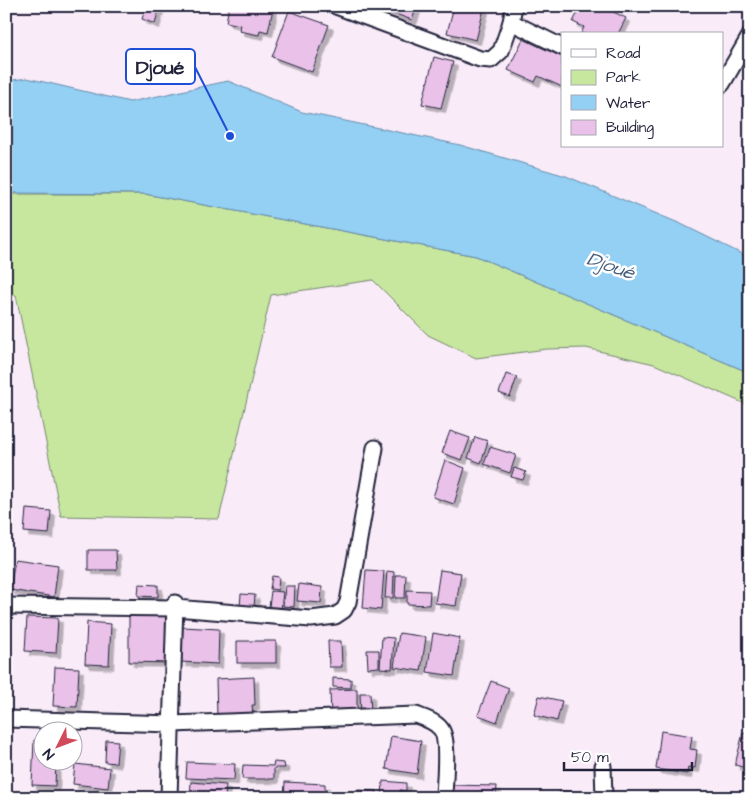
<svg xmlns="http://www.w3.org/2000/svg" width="756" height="804" font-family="'Architects Daughter',sans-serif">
<defs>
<filter id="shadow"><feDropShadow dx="4.5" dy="4.5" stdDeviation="0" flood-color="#0004"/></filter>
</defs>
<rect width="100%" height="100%" fill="#f9ecf8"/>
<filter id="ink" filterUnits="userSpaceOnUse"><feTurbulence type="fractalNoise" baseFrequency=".02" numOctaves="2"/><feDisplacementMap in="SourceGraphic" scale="10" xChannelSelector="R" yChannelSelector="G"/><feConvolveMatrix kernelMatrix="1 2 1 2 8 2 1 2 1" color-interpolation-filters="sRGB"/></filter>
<g filter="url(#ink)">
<path fill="#c7e79f" stroke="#74846d" d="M6,194H145L476,256L750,373V406L654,364L586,348L547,349L476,358L428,335L373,280L271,295L219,519L61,516L16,295L6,296Z"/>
<path fill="#93d0f4" stroke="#668aaa" d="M27,78L130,102L228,81L302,112L460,145L566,176L681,224L750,258V373L476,256L145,194L6,193V81Z"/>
<g fill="#eac1e9" stroke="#22223b" filter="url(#shadow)">
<path d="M146,6L159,8L155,24L142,19Z"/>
<path d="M229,6H264L273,9L268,32L260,30L259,35L239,31L240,25L226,22Z"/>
<path d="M380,6H417L412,20L379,8Z"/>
<path d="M454,6H474L484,9L476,40L447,33Z"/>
<path d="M581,6H601L626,18L618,34H581L584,27L573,22Z"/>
<path d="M289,11L329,25L312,72L272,57Z"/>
<path d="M523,39L562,57V87L538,76L535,82L508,70Z"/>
<path d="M434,57L453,62L441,108L422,104Z"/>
<path d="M506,374L517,377L510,397L499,393Z"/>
<path d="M450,431L470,438L462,460L442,453Z"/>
<path d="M475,437L488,441L481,463L468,458Z"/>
<path d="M490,447L516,455L510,473L484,464Z"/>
<path d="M445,460L465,468L454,504L433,497Z"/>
<path d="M514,468L526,472L523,480L511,477Z"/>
<path d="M26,509L51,511L49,534L24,532Z"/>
<path d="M88,550H116L117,570H88Z"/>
<path d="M15,559L58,565L54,597L10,590Z"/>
<path d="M366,570L384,571L381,610L363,608Z"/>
<path d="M440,570L461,573L456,606L435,603Z"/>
<path d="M387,571L394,572L393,598H385Z"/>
<path d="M396,575H406L405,598H395Z"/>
<path d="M272,576L279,577L278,590L270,589Z"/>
<path d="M139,584L158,585V597L138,596Z"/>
<path d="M299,584L322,587L321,603L297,601Z"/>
<path d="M285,586H295L294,607L283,606Z"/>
<path d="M407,590L430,591L429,605L407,604Z"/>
<path d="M271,591L283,592L281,609L269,607Z"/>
<path d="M241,594L255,595L254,607L240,606Z"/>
<path d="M129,614L170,615V663L129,662Z"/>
<path d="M27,617L58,618L56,653L25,651Z"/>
<path d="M87,622L111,624L109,665L85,664Z"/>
<path d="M183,627L219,629L218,664L181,662Z"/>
<path d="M399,633L426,637L421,671L394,667Z"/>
<path d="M433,633L460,638L454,676L427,672Z"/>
<path d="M382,637L394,638L392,669L380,668Z"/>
<rect x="237" y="641" width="39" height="22"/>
<path d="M328,641H341L342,667H329Z"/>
<path d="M367,650H379V667L368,668Z"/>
<path d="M55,667L79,668L77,707L53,706Z"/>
<path d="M254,677L255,705H252L253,714L217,716L216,679Z"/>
<path d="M333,678L351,679V688L333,687Z"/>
<path d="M491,681L509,688L497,722L478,715Z"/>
<path d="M357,689V716H331L330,690Z"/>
<path d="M360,693H370L371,715H361Z"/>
<path d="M539,696L562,701L557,721L534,715Z"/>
<path d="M661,731L692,736L690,749L697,750L695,768L688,767L687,774L656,769Z"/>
<path d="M743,733L750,735V769L735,765Z"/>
<path d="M391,736L421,741L417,774L386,769Z"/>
<path d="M34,740L42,741V762H56L55,786L32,785Z"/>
<path d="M106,740L118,741L116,763L105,762Z"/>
<path d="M187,762L235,764L234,780L186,778Z"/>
<path d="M274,762L284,763L285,768H274V779H242L243,765L273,766Z"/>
<path d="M75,764L110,768L108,788L73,784Z"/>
<path d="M383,781L406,783V791L400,790V798H382Z"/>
<path d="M191,782L226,785L225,798L190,797Z"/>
<path d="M285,782L325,784V798H284Z"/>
<path d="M451,785L497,786L496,798H451Z"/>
<path d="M356,790L377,791L376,798H356Z"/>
<path d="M560,791L594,793V798H559Z"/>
</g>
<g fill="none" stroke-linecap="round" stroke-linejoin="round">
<g stroke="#22223b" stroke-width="19">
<g id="street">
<path d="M336,6L480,59L491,60L501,51L511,22L514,6"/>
<path d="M511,22L562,47"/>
<path d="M722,84L750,36"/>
<path d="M6,606L175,608L311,619L335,616L344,610L348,602L375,448"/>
<path d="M6,719L172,724L416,715C424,718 434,721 440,728C450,738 444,783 444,798"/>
<path d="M603,766L604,798"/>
<path d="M169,798L175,603"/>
</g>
</g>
<use href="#street" stroke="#fff" stroke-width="15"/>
</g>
</g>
<g text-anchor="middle" stroke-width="5" stroke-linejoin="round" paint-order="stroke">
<g font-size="20" font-style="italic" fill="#4a5f7c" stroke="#fff">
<text transform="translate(611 265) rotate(19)" y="7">Djoué</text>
</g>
</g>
<path fill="none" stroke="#1d4ed8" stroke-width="2" d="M230 136L195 67"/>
<circle fill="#1d4ed8" stroke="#fff" stroke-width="2" cx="230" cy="136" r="5"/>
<rect fill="#fff" stroke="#1d4ed8" stroke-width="2" x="126" y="49" width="69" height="35" rx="5"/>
<g font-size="20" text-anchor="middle" font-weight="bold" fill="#22223b">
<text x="160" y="74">Djoué</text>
</g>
<rect width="756" height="804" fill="none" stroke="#fff" stroke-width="25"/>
<rect x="12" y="12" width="731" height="779" fill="none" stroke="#22223b" stroke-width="2" filter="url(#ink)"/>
<rect x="561" y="32" width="162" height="115" fill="#ffffff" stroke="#a7a7b1"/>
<rect x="571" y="49" width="25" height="8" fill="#ffffff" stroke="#a7a7b1"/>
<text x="606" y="58" font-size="15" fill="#22223b">Road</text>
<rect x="571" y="70" width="25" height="15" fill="#c7e79f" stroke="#a7a7b1"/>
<text x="606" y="82" font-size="15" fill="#22223b">Park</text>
<rect x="571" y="95" width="25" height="15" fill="#93d0f4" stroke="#a7a7b1"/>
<text x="606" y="108" font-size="15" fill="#22223b">Water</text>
<rect x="571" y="120" width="25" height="15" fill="#eac1e9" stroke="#a7a7b1"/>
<text x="606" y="132" font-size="15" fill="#22223b">Building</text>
<g transform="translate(58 746) rotate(228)"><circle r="24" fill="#ffffff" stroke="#a7a7b1"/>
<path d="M0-4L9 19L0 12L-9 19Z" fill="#d1495b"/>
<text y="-8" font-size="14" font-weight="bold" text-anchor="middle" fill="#22223b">N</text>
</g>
<path d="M564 762v8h128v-8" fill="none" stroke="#22223b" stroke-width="2.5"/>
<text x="571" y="762" font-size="15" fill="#22223b" stroke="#ffffff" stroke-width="4" paint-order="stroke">50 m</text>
</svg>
